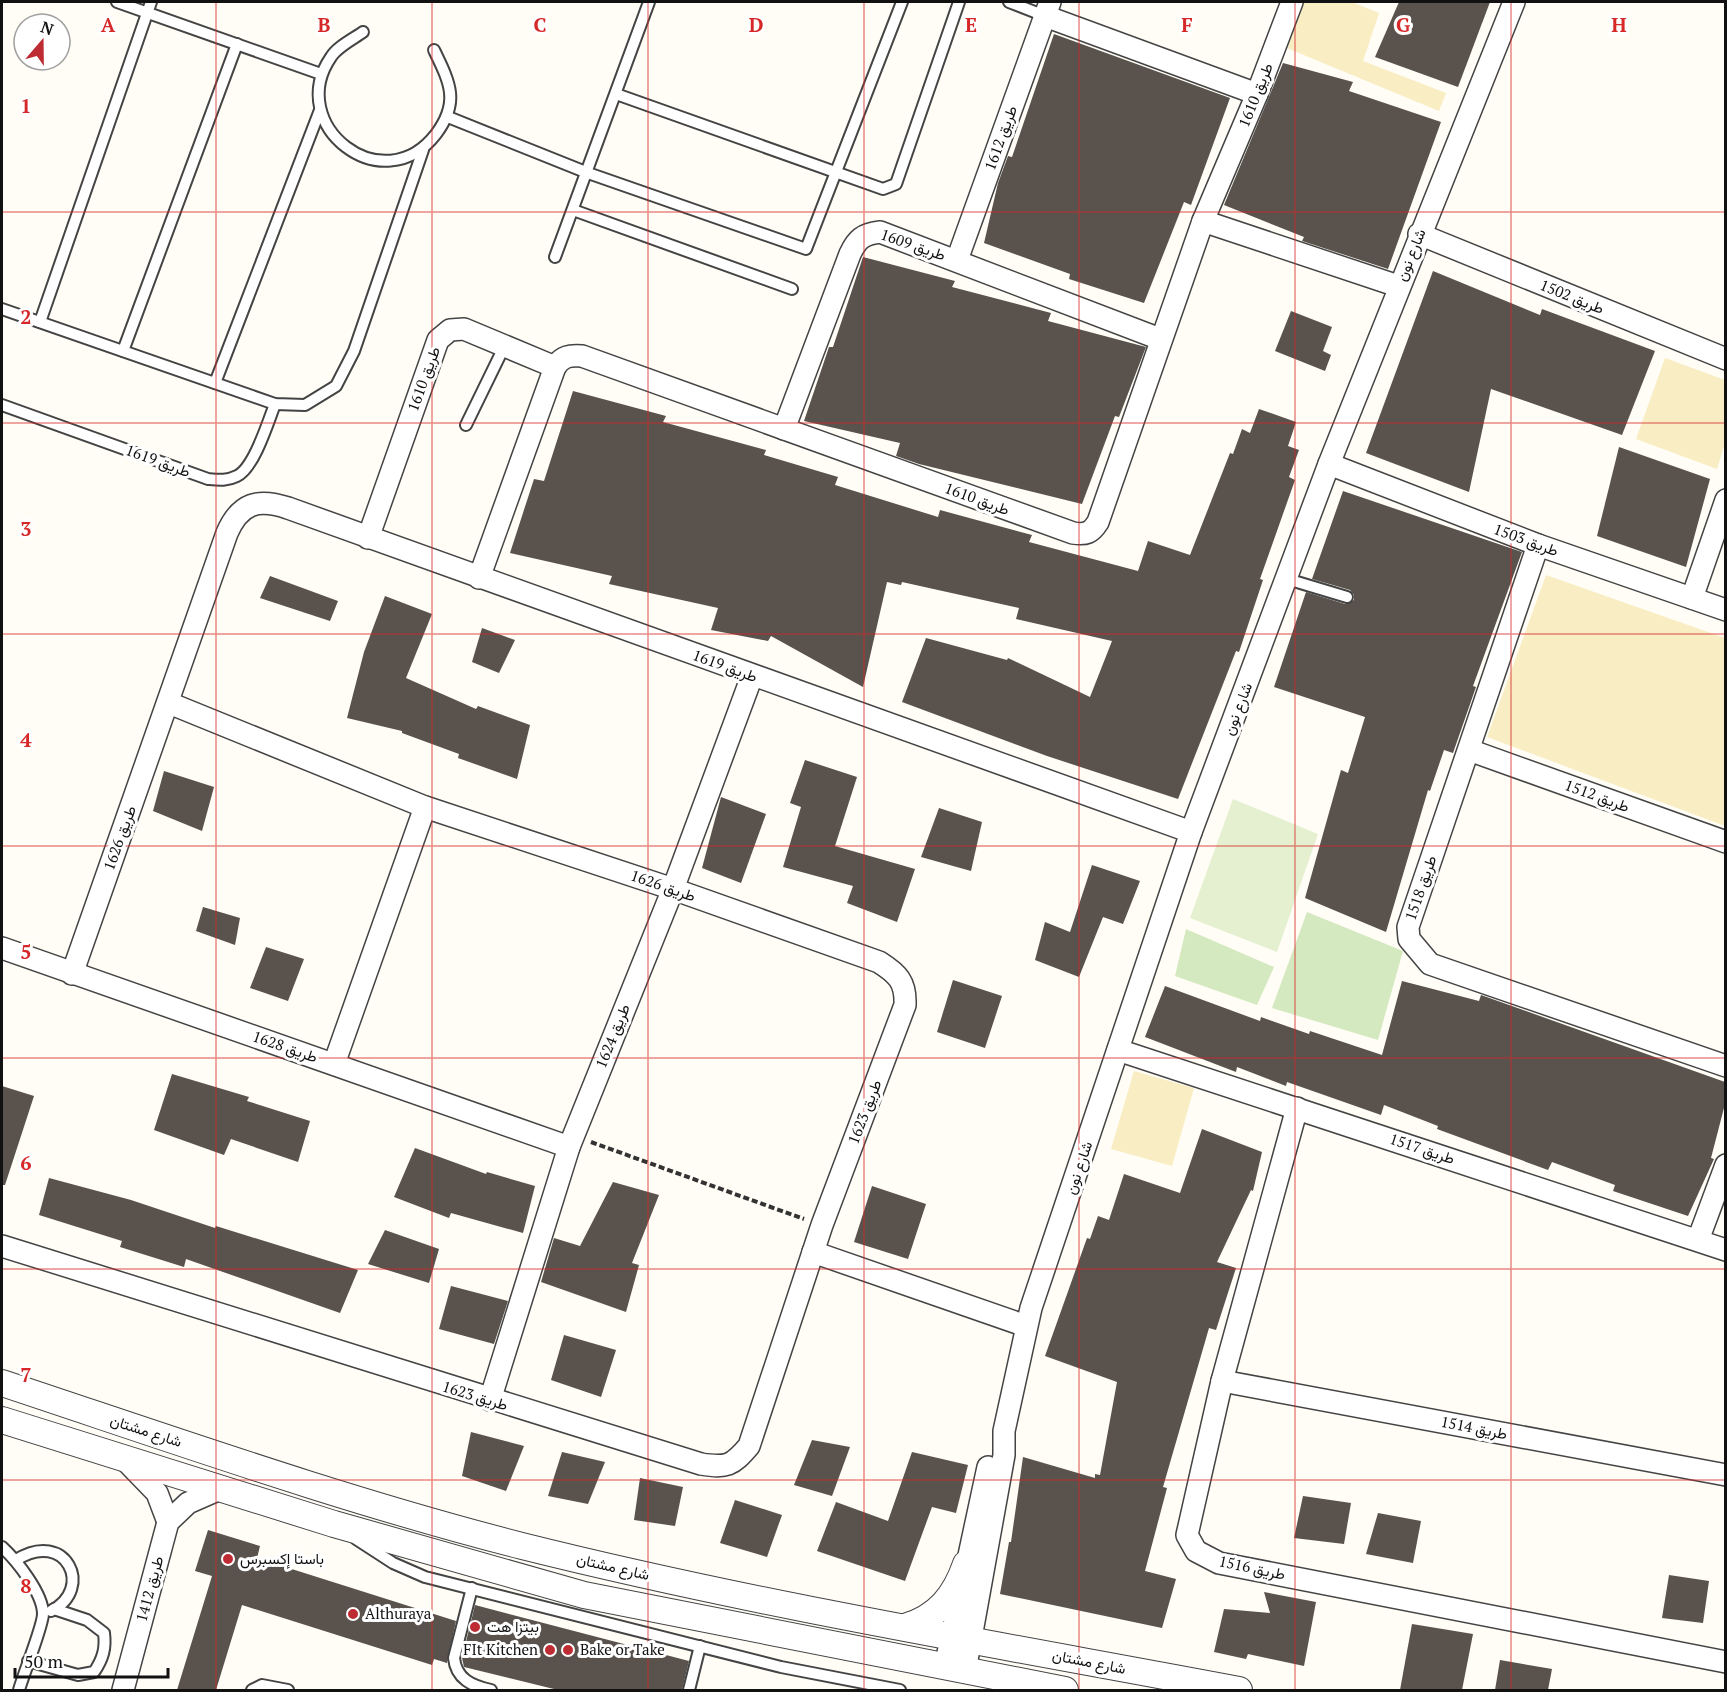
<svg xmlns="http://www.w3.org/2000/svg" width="1727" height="1692" font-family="'PT Serif',Vazirmatn,serif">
<rect width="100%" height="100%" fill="#fffdf5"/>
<g fill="#d4e9bf">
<path d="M1307,912L1403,951L1378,1040L1272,1008Z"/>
<path d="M1186,929L1274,967L1257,1005L1175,976Z"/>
</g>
<g fill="#f9edc3">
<path d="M1300,2H1352L1379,13L1363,61L1446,93L1439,111L1282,46Z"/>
<path d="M1665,358L1725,380V443L1717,469L1636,439Z"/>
<path d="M1546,575L1725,638V826L1487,737Z"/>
<path d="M1134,1071L1194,1088L1172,1166L1111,1149Z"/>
</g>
<path fill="#e5f0d0" d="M1233,799L1318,834L1277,952L1190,918Z"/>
<g fill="#59524d">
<path d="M1399,2H1490L1458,87L1375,57Z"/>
<path d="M1054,34L1230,98L1191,205L1184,202L1144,303L1069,279L1070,274L984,243L998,183L1008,156L1012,157Z"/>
<path d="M1283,63L1353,82L1349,91L1441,122L1388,269L1302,241L1304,237L1224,205Z"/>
<path d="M863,257L955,281L952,287L1051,313L1048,321L1146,347L1119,417L1115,416L1082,504L919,464L896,456L900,443L804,421L829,347H833Z"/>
<path d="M1433,271L1540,315L1542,309L1655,351L1622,435L1491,389L1469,492L1366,453Z"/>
<path d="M1291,311L1332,327L1323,351L1331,355L1325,371L1275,351Z"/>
<path d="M573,391L666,416L663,422L766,450L764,455L838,477L835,485L938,517L940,510L1032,535L1029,542L1138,571L1148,541L1190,555L1230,453L1233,454L1242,429L1250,433L1259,409L1296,422L1288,446L1299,450L1289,477L1295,480L1260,579L1263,580L1239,652L1236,651L1178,799L1047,756L902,702L926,638L1007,660L1008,658L1090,697L1112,641L1016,619L1019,608L902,582L901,585L887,582L863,687L771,636L768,641L711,630L718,608L609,584L612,576L510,553L534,479L544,481Z"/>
<path d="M1619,447L1710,479L1686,567L1597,536Z"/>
<path d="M1343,491L1522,552L1473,686L1476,687L1453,753L1444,750L1430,791L1428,790L1386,932L1305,898L1341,770L1348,773L1365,717L1274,687L1306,592L1345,604L1354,600V595L1350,590L1312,579Z"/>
<path d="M270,576L338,601L330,621L260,598Z"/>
<path d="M385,596L432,614L406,678L476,709L478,706L530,725L517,779L458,758L459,754L402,733V731L347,718L364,652Z"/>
<path d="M482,628L515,640L499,673L472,662Z"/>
<path d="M805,760L857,777L835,846L915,869L897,922L847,903L853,886L783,867L801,807L790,803Z"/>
<path d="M164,771L214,787L202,831L153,811Z"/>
<path d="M721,797L766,814L741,883L702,868Z"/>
<path d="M939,808L982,822L971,871L921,857Z"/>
<path d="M1092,865L1140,881L1123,924L1103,917L1079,977L1035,960L1045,922L1070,932Z"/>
<path d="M203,907L240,918L235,945L196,931Z"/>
<path d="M266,947L304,959L288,1001L250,988Z"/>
<path d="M953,980L1002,996L985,1048L937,1032Z"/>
<path d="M1402,981L1479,1001L1481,995L1725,1082V1104L1711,1158L1714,1159L1688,1216L1613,1191L1615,1185L1552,1162L1548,1170L1437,1129L1438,1126L1384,1105L1381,1115L1287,1082L1286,1086L1237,1067L1236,1072L1145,1037L1165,986L1260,1021L1261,1017L1309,1034L1310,1031L1382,1055Z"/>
<path d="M172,1074L249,1097L247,1101L310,1121L298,1162L231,1139L224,1155L154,1130Z"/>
<path d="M2,1086L34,1096L5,1185H2Z"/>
<path d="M1202,1129L1262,1152L1253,1191L1251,1190L1217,1262L1236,1268L1216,1330L1209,1328L1163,1487L1167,1488L1145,1571L1176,1579L1162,1628L1000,1594L1009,1542H1011L1023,1457L1095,1478V1474L1100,1475L1117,1382L1045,1356L1087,1238L1090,1239L1098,1216L1109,1220L1124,1174L1180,1193Z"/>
<path d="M415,1148L486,1174L487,1172L535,1186L523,1233L451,1213L449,1218L394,1197Z"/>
<path d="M49,1178L131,1200L215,1228L216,1226L358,1270L340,1313L186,1259L184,1267L120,1247L122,1241L39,1215Z"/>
<path d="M613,1182L659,1195L632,1263L639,1265L626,1312L541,1282L554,1238L580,1246Z"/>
<path d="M872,1186L926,1204L908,1259L854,1242Z"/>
<path d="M385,1230L439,1249L429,1283L368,1264Z"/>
<path d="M451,1286L508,1301L494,1344L439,1329Z"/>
<path d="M564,1335L616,1350L601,1397L551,1380Z"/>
<path d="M471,1432L524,1446L506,1491L462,1476Z"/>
<path d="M812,1440L850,1447L832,1496L794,1485Z"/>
<path d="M562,1452L605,1462L588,1504L548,1496Z"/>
<path d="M912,1452L968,1465L956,1513L932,1507L905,1581L817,1551L836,1502L888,1521Z"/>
<path d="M640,1478L683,1487L675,1526L634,1520Z"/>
<path d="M1303,1496L1351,1503L1344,1544L1294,1538Z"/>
<path d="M735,1500L782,1515L767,1557L720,1543Z"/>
<path d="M1378,1513L1421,1521L1413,1563L1366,1554Z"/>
<path d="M208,1530L260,1546L257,1558L456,1621L447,1663L434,1659L432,1665L242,1605L216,1690H177L212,1576L195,1571Z"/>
<path d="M1669,1575L1709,1581L1703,1623L1662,1618Z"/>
<path d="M1264,1592L1316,1602L1304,1666L1248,1654L1246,1659L1214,1652L1224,1609L1270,1613Z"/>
<path d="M475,1605L689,1661L682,1690H558L464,1667L462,1658Z"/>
<path d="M1412,1624L1473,1634L1462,1690H1400Z"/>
<path d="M1500,1660L1552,1669L1548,1690H1495Z"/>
</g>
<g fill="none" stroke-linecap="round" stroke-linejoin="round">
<g stroke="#444" stroke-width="14">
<g id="service">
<path d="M117,2L321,74"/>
<path d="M1009,2L1045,16"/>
<path d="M363,32C353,39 337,47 331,57C284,125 383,203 436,134C460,102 450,83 434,50"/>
<path d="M616,94L883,189L896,184L959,2"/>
<path d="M448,117L588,173L806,249L902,2"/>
<path d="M573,210L792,289"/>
<path d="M555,257L649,2"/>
<path d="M2,309L275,404L305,405L336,386L354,351L423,150"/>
<path d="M40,322L151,2"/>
<path d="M123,351L237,44"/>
<path d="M215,383L320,110"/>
<path d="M2,405L208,479C219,480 227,481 237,476C254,468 268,422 275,404"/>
<path d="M466,425L505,345"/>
<path d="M1287,579L1347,597"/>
<path d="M356,1539L393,1563L425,1577L781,1667L900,1690"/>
<path d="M2,1547C16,1560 43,1593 43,1614C43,1626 23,1675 19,1690"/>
<path d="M16,1560C66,1528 95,1589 51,1611"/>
<path d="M472,1588L454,1658C456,1679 472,1686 491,1690"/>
<path d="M28,1661L78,1675L94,1672C103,1659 106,1648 104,1633L87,1620L54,1609"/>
<path d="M252,1690L262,1685L288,1690"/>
<path d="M689,1690L700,1646"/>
</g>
</g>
<g stroke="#444" stroke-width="24">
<g id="minor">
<path d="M1045,16L1257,94"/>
<path d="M1203,221L1398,286"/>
<path d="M1419,234L1726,359"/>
<path d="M957,260L1050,2"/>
<path d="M784,429L850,254C857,239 863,234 880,232L1160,339"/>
<path d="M1329,464L1538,545L1726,610"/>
<path d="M368,538L438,340L450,330L464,329L555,367"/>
<path d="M1538,545L1408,927L1409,939L1430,964L1726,1066"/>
<path d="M479,578L555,367C562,356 570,355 582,356L1073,533C1086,535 1091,533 1098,522L1203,221L1257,94L1292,2"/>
<path d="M1692,598L1726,500"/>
<path d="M1469,750L1726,842"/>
<path d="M2,948L569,1147"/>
<path d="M72,974L227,533C240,503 258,498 288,508L1191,832"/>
<path d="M1118,1050L1726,1250"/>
<path d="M334,1064L425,807"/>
<path d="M1297,1108L1222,1381L1187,1535L1196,1551L1219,1563L1726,1662"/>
<path d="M1698,1240L1726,1165"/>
<path d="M2,1246L701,1464C727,1468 732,1466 749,1446L822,1225L905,1005C906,982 898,974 879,962L673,889L425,807L169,703"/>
<path d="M813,1252L1026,1326"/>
<path d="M1222,1381L1726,1475"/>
<path d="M490,1400L569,1147L673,889L752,676"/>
<path d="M127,1462L157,1493L168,1522"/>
<path d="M945,1667L988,1467"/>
<path d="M965,1671L1004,1455V1431L1031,1308L1191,832L1329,464L1514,2"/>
<path d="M123,1690L168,1522L188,1503L220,1489"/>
</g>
</g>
<g stroke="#444" stroke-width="28">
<g id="tertiary">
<path d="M2,1383C174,1440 346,1501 522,1546C758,1605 1000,1645 1239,1690"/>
<path d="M2,1420L334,1524L584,1595L1065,1690"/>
<path d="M905,1627C938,1617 955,1596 966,1564"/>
</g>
</g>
<path stroke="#333" stroke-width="4" stroke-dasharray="6 3" stroke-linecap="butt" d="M591,1142L804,1219"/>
<use href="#service" stroke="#fff" stroke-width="10"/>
<use href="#minor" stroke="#fff" stroke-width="21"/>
<use href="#tertiary" stroke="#fff" stroke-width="26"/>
</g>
<path fill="none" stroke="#d62828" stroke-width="1.5" stroke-opacity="0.55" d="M216,2V1690M432,2V1690M648,2V1690M864,2V1690M1079,2V1690M1295,2V1690M1511,2V1690M2,212H1726M2,423H1726M2,634H1726M2,846H1726M2,1058H1726M2,1269H1726M2,1480H1726"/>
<g fill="#bd2c32" stroke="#fff" stroke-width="2">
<circle cx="228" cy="1559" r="6"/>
<circle cx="353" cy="1614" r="6"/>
<circle cx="475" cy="1627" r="6"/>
<circle cx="550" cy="1650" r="6"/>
<circle cx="568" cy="1650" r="6"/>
</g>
<g text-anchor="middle" stroke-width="6" stroke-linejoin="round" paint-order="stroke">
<g font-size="15" fill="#111" stroke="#fff">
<text transform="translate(1256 95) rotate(-68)" y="5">طريق 1610</text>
<text transform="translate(1001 138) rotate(-70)" y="5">طريق 1612</text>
<text transform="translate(913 245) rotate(19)" y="5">طريق 1609</text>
<text transform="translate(1411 255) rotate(-68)" y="5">شارع نون</text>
<text transform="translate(1572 297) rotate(22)" y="5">طريق 1502</text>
<text transform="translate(424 379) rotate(-70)" y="5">طريق 1610</text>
<text transform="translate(158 461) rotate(20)" y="5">طريق 1619</text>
<text transform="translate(977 499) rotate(20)" y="5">طريق 1610</text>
<text transform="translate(1526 540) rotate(20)" y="5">طريق 1503</text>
<text transform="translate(725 666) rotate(20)" y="5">طريق 1619</text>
<text transform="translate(1238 709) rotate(-69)" y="5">شارع نون</text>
<text transform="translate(1597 796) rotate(20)" y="5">طريق 1512</text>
<text transform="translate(120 838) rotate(-70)" y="5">طريق 1626</text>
<text transform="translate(663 886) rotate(19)" y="5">طريق 1626</text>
<text transform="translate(1421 888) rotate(-71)" y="5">طريق 1518</text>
<text transform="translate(613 1036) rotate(-68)" y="5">طريق 1624</text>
<text transform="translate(285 1047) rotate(19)" y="5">طريق 1628</text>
<text transform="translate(865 1112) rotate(-69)" y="5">طريق 1623</text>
<text transform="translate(1422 1149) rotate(18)" y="5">طريق 1517</text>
<text transform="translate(1079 1168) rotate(-71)" y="5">شارع نون</text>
<text transform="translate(475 1396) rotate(17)" y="5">طريق 1623</text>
<text transform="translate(1474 1428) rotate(11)" y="5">طريق 1514</text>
<text transform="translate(146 1431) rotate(18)" y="5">شارع مشتان</text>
<text transform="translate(613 1567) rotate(13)" y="5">شارع مشتان</text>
<text transform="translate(1252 1568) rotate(12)" y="5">طريق 1516</text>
<text transform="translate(150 1589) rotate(-75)" y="5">طريق 1412</text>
<text transform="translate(1089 1662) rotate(11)" y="5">شارع مشتان</text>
</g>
<g font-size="15" fill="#111" stroke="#fff" text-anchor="start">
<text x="240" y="1564">باستا إكسبرس</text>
<text x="365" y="1619">Althuraya</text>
<text x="487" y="1632">بيتزا هت</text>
<text x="538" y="1655" text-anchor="end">FIt Kitchen</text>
<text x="580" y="1655">Bake or Take</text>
</g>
</g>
<g font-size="20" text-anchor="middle" font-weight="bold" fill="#d62828" stroke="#fff" stroke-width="6" stroke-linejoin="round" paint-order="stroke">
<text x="108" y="32">A</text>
<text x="324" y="32">B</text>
<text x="540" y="32">C</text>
<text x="756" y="32">D</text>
<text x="971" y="32">E</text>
<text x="1187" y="32">F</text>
<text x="1403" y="32">G</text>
<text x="1619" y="32">H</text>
<text x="26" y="113">1</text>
<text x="26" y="324">2</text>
<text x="26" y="536">3</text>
<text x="26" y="747">4</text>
<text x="26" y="959">5</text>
<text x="26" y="1170">6</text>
<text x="26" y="1382">7</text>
<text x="26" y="1593">8</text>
</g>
<rect width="1727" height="1692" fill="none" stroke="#111111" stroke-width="6"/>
<g transform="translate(42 42) rotate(20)"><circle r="28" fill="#ffffff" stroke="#a0a0a0" stroke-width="1.5"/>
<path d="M0-4.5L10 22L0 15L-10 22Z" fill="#bd2c32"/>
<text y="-9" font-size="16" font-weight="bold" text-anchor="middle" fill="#111111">N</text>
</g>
<path d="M15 1668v9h153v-9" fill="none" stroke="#111111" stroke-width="3"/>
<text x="24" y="1668" font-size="18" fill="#111111" stroke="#ffffff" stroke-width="4.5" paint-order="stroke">50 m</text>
</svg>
